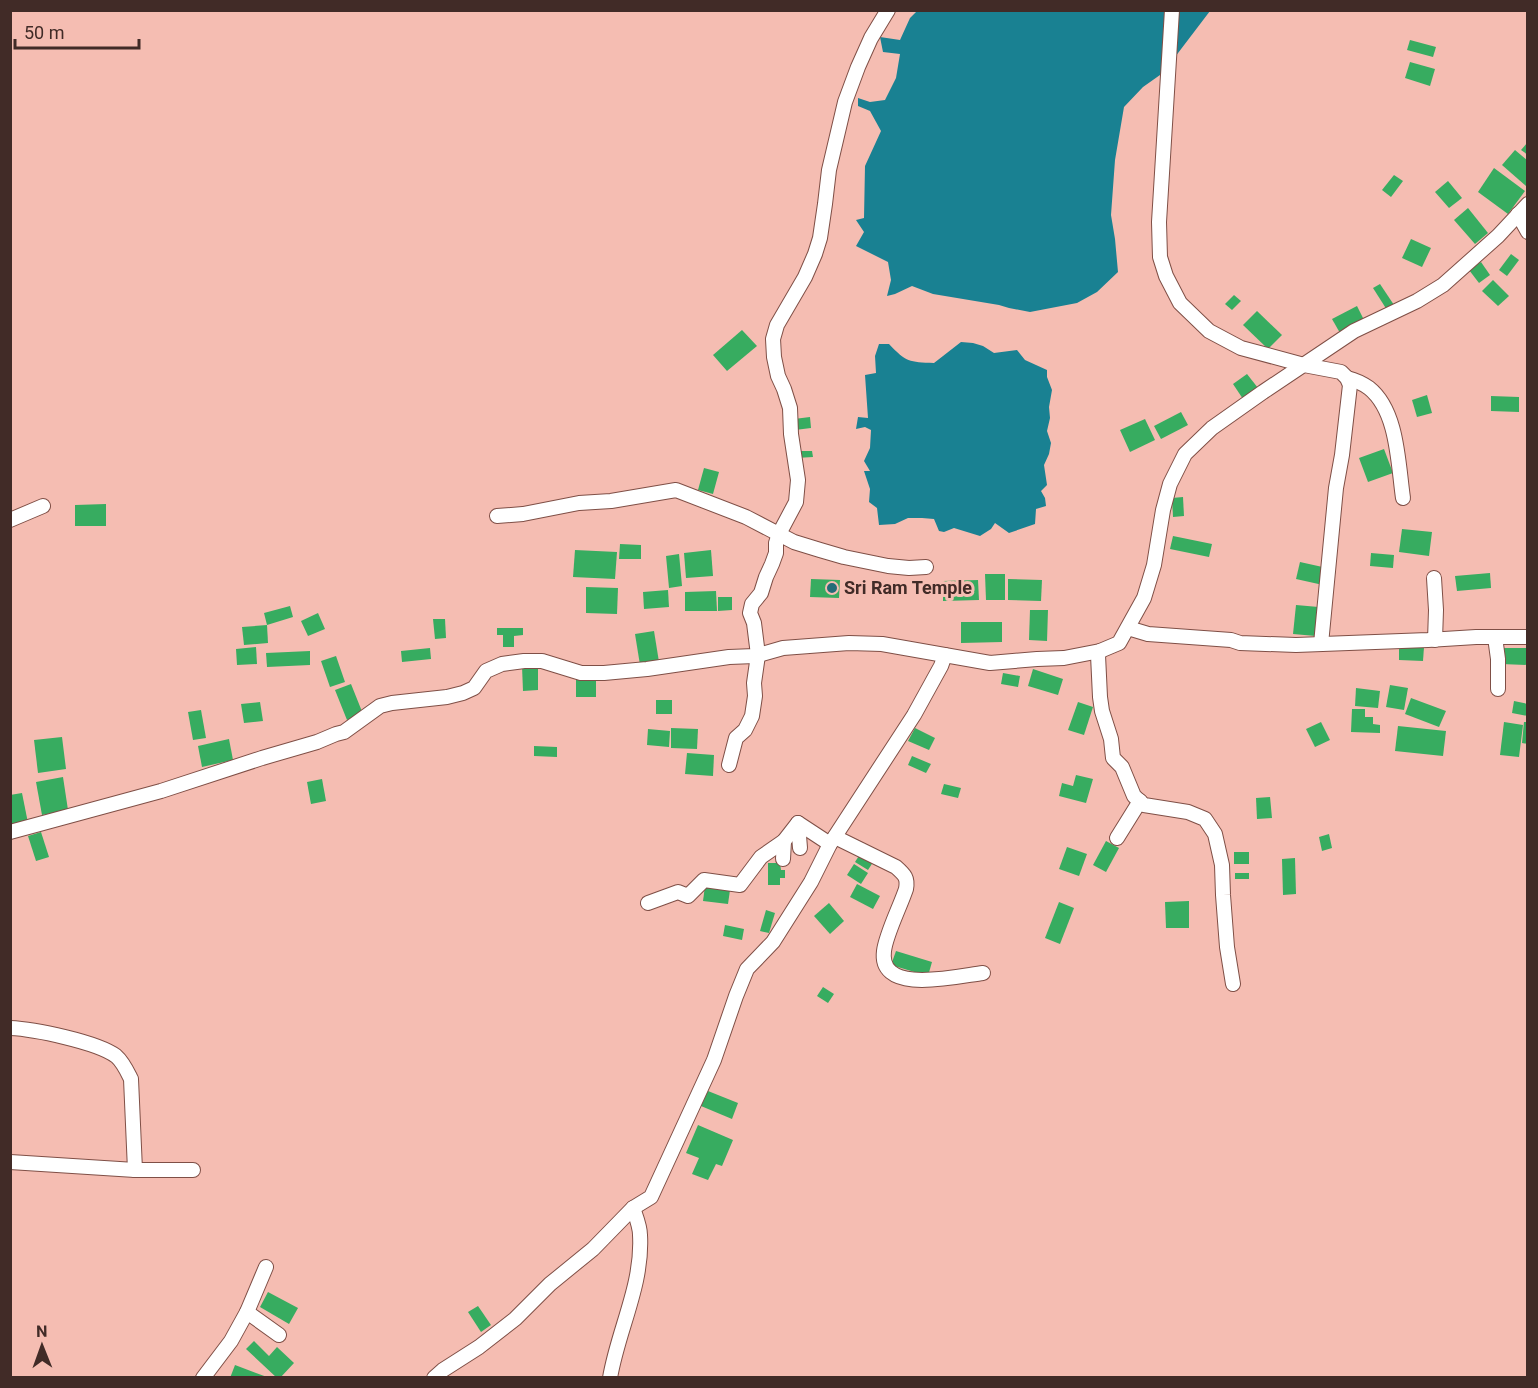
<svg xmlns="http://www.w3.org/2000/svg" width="1538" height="1388" font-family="Roboto,sans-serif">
<rect width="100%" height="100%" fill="#f5bdb2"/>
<g fill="#198192">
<path d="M917,11H1210L1175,57L1160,75L1143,87L1124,107L1115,160L1111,215L1115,239L1118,272L1097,292L1077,303L1030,312L1009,308L999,305L933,294L912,286L895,294L887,296L891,280L888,262L856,246L864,232L856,220L864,218L865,166L881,131L870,111L858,106V98L870,102L885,100L896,78L900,54L883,52L880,37L900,40L910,18Z"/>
<path d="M961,342L973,343L983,346L994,353L1017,350L1025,360L1047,370V377L1052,390L1049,407L1050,418L1047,431L1051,443L1049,454L1044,465L1047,485L1041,491L1045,498L1046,506L1036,509L1035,524L1009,533L995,523L991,529L980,536L954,528L944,532L939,531L934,519L922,518H908L895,524L879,525L877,508L869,502L870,489L864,471H870L864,461L870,448L871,430L865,427L856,429L858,417L868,418L865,375L876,373L875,356L879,344H889C906,362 909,362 934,363Z"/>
</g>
<g fill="#37ac60">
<path d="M1410,40L1436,47L1433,57L1407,50Z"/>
<path d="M1410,62L1435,69L1430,86L1405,78Z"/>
<path d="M1528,142V155L1521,150Z"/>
<path d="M1515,150L1528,161L1526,186L1502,165Z"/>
<path d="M1494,168L1525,191L1508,214L1478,192Z"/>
<path d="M1394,175L1403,181L1391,197L1382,190Z"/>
<path d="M1448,181L1462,198L1449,208L1435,192Z"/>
<path d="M1468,208L1488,233L1475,244L1454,220Z"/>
<path d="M1411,239L1431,248L1422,267L1402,258Z"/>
<path d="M1511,254L1519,260L1507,276L1499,270Z"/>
<path d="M1481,262L1490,275L1479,283L1469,270Z"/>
<path d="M1493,280L1509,296L1498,306L1482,291Z"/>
<path d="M1380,284L1394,305L1387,310L1373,288Z"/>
<path d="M1234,295L1241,301L1232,310L1225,304Z"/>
<path d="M1357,306L1364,320L1340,333L1332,319Z"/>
<path d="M1257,311L1282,335L1268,349L1243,325Z"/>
<path d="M742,330L757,346L727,371L713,355Z"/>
<path d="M1247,374L1258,388L1243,399L1233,384Z"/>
<path d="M1427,395L1432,413L1417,417L1412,400Z"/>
<path d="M1491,396L1519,397V412L1491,411Z"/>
<path d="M1181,412L1188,425L1161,439L1154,426Z"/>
<path d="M810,417L811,428L795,430L794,419Z"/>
<path d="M1145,419L1155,440L1130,452L1120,430Z"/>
<path d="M1384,449L1393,473L1368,482L1359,458Z"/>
<path d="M796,451H812L813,457L796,458Z"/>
<path d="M704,468L719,472L713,494L698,490Z"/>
<path d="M1183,497L1184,516L1173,517L1172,498Z"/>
<path d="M106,504V526H75V505Z"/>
<path d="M1402,529L1432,532L1429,556L1399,552Z"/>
<path d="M1173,536L1212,544L1209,557L1170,549Z"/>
<path d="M620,544L641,545V559H619Z"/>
<path d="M575,550L617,552L615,579L573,577Z"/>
<path d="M711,550L713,576L686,578L684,553Z"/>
<path d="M1371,553L1394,555L1393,568L1370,566Z"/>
<path d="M679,554L682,586L669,588L666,556Z"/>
<path d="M1300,562L1336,570L1332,587L1296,579Z"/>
<path d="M1490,573L1491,588L1457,591L1455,576Z"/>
<path d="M985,574H1005V600H986Z"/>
<path d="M811,579L840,580L839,598L810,597Z"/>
<path d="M1008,579L1042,580L1041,601L1008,600Z"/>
<path d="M978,580L979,600L943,601V581Z"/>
<path d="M586,587L618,588L617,614L586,613Z"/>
<path d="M668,590L669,607L644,609L643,592Z"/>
<path d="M716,591L717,611H685V592Z"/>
<path d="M718,597H732V610L718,611Z"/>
<path d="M1296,605L1330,608L1327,637L1293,634Z"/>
<path d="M290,606L293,617L267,625L264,613Z"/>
<path d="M1030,610H1048L1047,641L1029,640Z"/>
<path d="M318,613L325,629L308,636L301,621Z"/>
<path d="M433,619H445L446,638L435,639Z"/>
<path d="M961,622H1002V642L961,643Z"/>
<path d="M267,625L268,643L244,645L242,627Z"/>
<path d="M497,628H523V635L514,636V647H503V635H497Z"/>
<path d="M654,631L659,662L640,665L635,634Z"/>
<path d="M1399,646L1424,647L1423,661L1399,660Z"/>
<path d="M256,647L257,664L237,665L236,649Z"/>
<path d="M430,648L431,659L402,662L401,651Z"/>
<path d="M1501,648H1528V665L1501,664Z"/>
<path d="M310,651V665L267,667L266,653Z"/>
<path d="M336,656L345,682L330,687L321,661Z"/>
<path d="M522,666H538V690L523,691Z"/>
<path d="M1033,669L1063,679L1058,695L1028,686Z"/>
<path d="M1003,673L1020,676L1018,687L1001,684Z"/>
<rect x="576" y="680" width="20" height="17"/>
<path d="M351,684L363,714L347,720L335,690Z"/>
<path d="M1390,685L1408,688L1404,710L1386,707Z"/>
<path d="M1356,688L1380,691L1378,708L1355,706Z"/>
<path d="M1411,698L1446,711L1439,727L1405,714Z"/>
<rect x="656" y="700" width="16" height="14"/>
<path d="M1514,701L1528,704V716L1512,713Z"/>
<path d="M260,702L263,721L244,723L241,704Z"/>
<path d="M1078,702L1093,707L1084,735L1068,730Z"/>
<path d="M1352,709H1365V717H1373V724L1380,725V733L1351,732Z"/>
<path d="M201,710L206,738L193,740L188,712Z"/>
<path d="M1321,722L1330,740L1315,747L1306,729Z"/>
<path d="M1504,722L1523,725L1519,757L1500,755Z"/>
<path d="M1524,722H1528V744L1522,743Z"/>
<path d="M1398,726L1446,731L1443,756L1395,751Z"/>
<path d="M671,728L698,729L697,749L671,748Z"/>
<path d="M915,728L935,738L929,750L908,741Z"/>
<path d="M648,729L670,731L669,747L647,745Z"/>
<path d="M62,737L66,769L38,773L34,740Z"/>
<path d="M229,739L233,760L202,767L198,746Z"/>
<path d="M534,746L557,747V757L534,756Z"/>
<path d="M687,753L714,755L713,776L685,774Z"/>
<path d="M912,756L931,764L926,773L908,765Z"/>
<path d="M1076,775L1093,779L1086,803L1059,796L1062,783L1073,786Z"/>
<path d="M63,777L68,810L42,815L36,782Z"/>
<path d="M322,779L326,801L311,804L307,782Z"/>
<path d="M944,784L961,788L958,798L941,794Z"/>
<path d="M22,793L28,823L10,826V795Z"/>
<path d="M1270,797L1272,818L1257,819L1256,798Z"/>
<path d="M41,832L49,857L36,861L28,836Z"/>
<path d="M1329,834L1332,848L1322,851L1319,837Z"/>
<path d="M1106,841L1119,848L1106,872L1093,865Z"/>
<path d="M1067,847L1087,854L1079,876L1059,869Z"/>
<path d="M862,851L875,859L868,870L855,862Z"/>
<rect x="1234" y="852" width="15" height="12"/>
<path d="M1295,858L1296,894L1283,895L1282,859Z"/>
<path d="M768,863H780L781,870H785V878H780V885H768Z"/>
<path d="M854,864L868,873L861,884L847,875Z"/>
<rect x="1235" y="873" width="14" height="6"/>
<path d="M857,884L880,896L873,909L850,897Z"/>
<path d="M705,886L730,890L728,904L703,901Z"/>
<path d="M1189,901V928H1166L1165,902Z"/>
<path d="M1059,902L1074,908L1060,944L1045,938Z"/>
<path d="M829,903L844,921L830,934L814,916Z"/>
<path d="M766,910L775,913L769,933L760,931Z"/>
<path d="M725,925L744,929L742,940L723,936Z"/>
<path d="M896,951L932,962L928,976L891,965Z"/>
<path d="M823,987L834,994L828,1003L817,996Z"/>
<path d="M708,1091L738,1103L732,1119L701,1106Z"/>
<path d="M698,1125L733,1140L722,1166L716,1164L708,1180L692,1174L699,1158L686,1153Z"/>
<path d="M268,1292L298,1308L289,1324L260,1307Z"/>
<path d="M478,1306L491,1325L481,1332L468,1312Z"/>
<path d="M254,1341L269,1356L277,1347L294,1363L280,1378H277L246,1349Z"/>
<path d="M235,1365L267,1377V1378H230Z"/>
</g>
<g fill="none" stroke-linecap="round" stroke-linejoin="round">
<g stroke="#7f4f46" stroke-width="16">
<g id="street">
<path d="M1172,10L1159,222L1160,257L1166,276L1180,303L1209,331L1241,348L1304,365L1341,372L1347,378L1350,385L1342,455L1336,488L1321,644"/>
<path d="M1518,214L1528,232"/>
<path d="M1347,378C1355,380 1362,383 1369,388C1398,411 1398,464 1403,498"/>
<path d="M497,516L523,514L579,503L611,501L676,490L746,517L794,542L820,550L844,557L888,566L909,568L926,567"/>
<path d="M10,520L43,506"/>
<path d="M1434,578L1436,610L1435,640"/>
<path d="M1128,628L1148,634L1231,640L1240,643L1296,645L1428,640L1476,637H1528"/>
<path d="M1495,637L1498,659V689"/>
<path d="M1100,651L1098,655L1100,697L1102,711L1111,739L1113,758L1122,767L1134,796L1144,805L1188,812L1205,819L1215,834L1222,865L1223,895L1227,947L1233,984"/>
<path d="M729,765L736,738L745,730L752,716L755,696L754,683L758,655L754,623L750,613L752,604L761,593L766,577L772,564L776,553V543L779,534L796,502L798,480L791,434L790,408L784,389L778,376L774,357L773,339L777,325L805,277L815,254L820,238L825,204L829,170L845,102L858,67L871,38L888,10"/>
<path d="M798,823L800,848"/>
<path d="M10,832L161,791L262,758L317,742L336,734L344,732L380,706L392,703L447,697L463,693L474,688L486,671L502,664L524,661H542L581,673H604L647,669L729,657L755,656L783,648L849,643L882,644L990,663L1037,659L1064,658L1100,651L1119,643L1144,598L1154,565L1163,510L1170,484L1185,454L1212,428L1263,392L1354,331L1417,301L1443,285L1498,236L1528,204"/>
<path d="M835,837L896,867C905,875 908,878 906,889C900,907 886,934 884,951C878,996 958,976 983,973"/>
<path d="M1117,838L1140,801"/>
<path d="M783,859L784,841"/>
<path d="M648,903L678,892L688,896L704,880L740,885L761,857L784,841L798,823L830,844"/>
<path d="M10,1028C34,1029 97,1042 116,1056C123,1062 127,1071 131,1079L135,1170"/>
<path d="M10,1162L135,1170H193"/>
<path d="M247,1312L279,1335"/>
<path d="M203,1378L231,1341L247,1312L266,1267"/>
<path d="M434,1378L443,1370L479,1347L515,1319L550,1284L593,1249L633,1208L651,1197L714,1060L736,996L747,969L773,942L811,882L830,844L914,715L941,666L945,655"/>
<path d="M610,1378C618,1330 643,1285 640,1235C640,1226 636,1217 633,1208"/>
</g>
</g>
<use href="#street" stroke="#fff" stroke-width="14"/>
</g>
<circle fill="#246c78" stroke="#f5bdb2" stroke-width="2" cx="832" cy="588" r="6"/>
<g text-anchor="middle" stroke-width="6" stroke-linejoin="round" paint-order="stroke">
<g font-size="18" font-weight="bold" fill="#412b27" stroke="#f5bdb2" text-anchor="start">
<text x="844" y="594">Sri Ram Temple</text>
</g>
</g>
<rect width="1538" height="1388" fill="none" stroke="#412b27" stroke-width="24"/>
<g transform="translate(42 1346) rotate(359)" stroke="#f5bdb2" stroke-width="4.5" paint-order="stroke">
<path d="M0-4.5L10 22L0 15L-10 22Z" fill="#412b27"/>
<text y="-9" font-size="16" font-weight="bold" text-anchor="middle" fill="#412b27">N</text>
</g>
<path d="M15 39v9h124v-9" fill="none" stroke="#412b27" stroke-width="3"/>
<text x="24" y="39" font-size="18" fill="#412b27" stroke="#f5bdb2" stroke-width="4.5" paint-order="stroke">50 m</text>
</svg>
